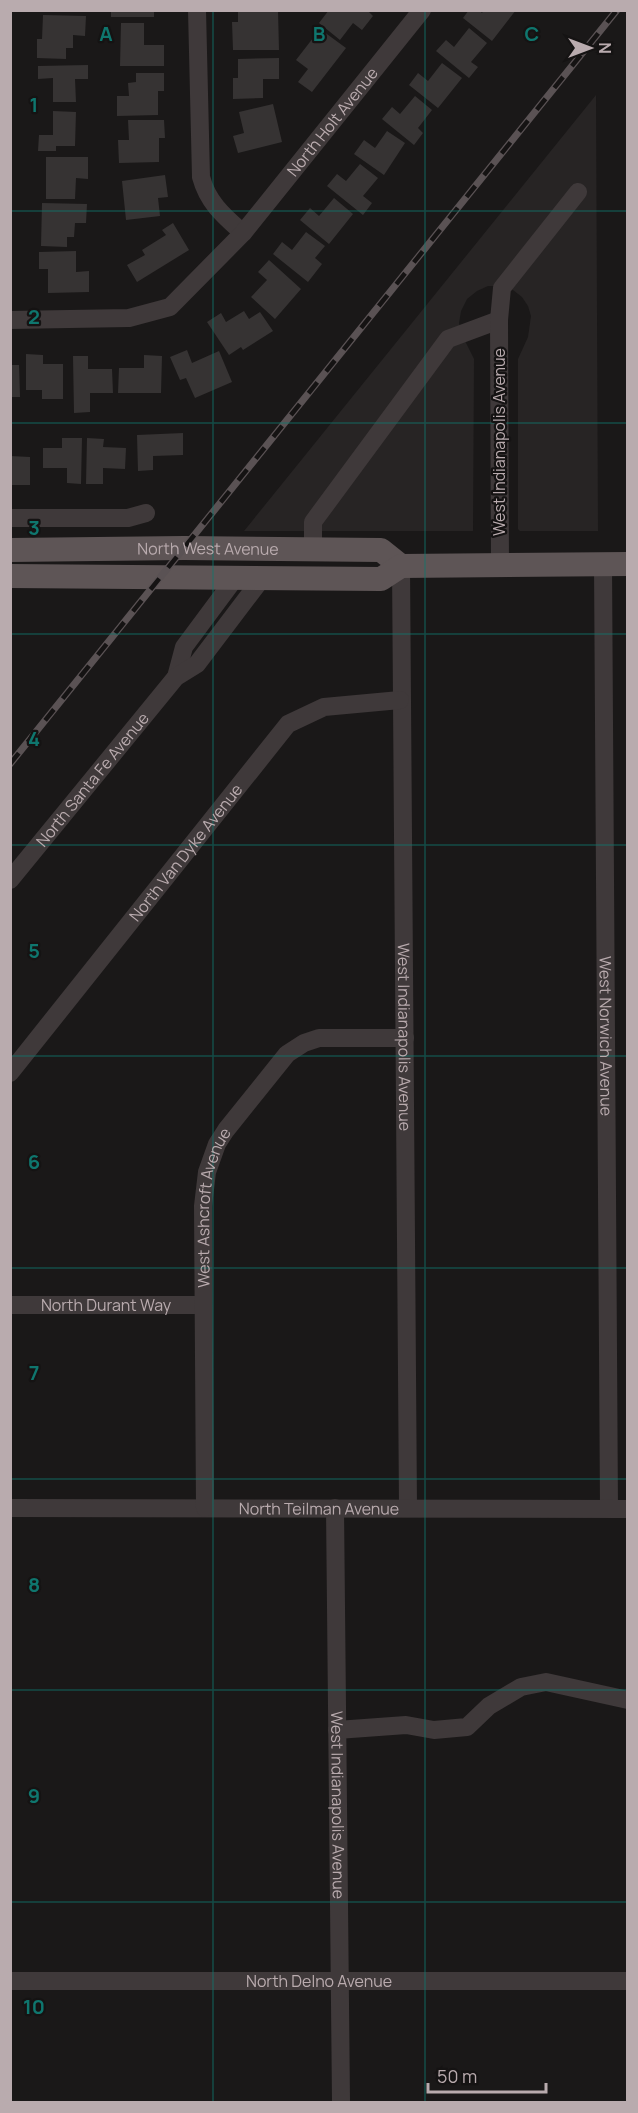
<svg xmlns="http://www.w3.org/2000/svg" width="638" height="2113" font-family="Manrope,sans-serif">
<rect width="100%" height="100%" fill="#1a1818"/>
<path fill="#272424" d="M596,95L598,531H520L518,529V359L528,337L531,316L528,306L522,297L513,290L501,286H488L477,291L467,299L461,311L459,323L462,335L474,359L473,531H244Z"/>
<g fill="#363333">
<rect x="111" y="10" width="43" height="7"/>
<path d="M278,10L279,50H233L232,22H238V11Z"/>
<path d="M329,10H367L373,16L362,30L353,23L340,40L319,23Z"/>
<path d="M469,10H479L482,13L484,10H516L492,41L463,18Z"/>
<path d="M43,15L86,16L85,36L73,35V48H66V59L37,58V39H42Z"/>
<path d="M121,23H144V45H164V66H120Z"/>
<path d="M469,28L487,43L471,62L478,67L469,78L436,51L446,40L454,47Z"/>
<path d="M320,29L346,48L312,92L298,82L308,69L296,60Z"/>
<path d="M279,58V79H263V98L233,99V78H238V59Z"/>
<path d="M442,63L462,78L438,108L409,85L418,73L428,81Z"/>
<path d="M88,65V79H75L76,102H53V78L38,79V66Z"/>
<path d="M136,73H164V91H158V115L117,116V96H129L128,83L136,82Z"/>
<path d="M415,96L432,110L418,128L423,133L414,145L382,119L392,107L400,114Z"/>
<path d="M273,104L282,142L238,153L233,136L244,133L239,112Z"/>
<path d="M53,111L76,112L75,146H56V151H38L39,135H53Z"/>
<path d="M128,120H164L165,138H159V162L119,163L118,140H129Z"/>
<path d="M387,131L405,143L384,175L354,154L364,140L375,148Z"/>
<path d="M46,157H88V179L76,178L75,199H46Z"/>
<path d="M360,164L378,178L363,196L372,203L363,215L327,186L337,174L346,181Z"/>
<path d="M165,175L168,197L158,198L160,216L126,220L122,181Z"/>
<path d="M334,198L353,214L329,244L300,220L310,208L319,216Z"/>
<path d="M42,203L87,204L86,223H75L74,237H67V247L41,246Z"/>
<path d="M173,223L189,250L137,282L127,265L145,255L142,250L166,235L162,230Z"/>
<path d="M306,232L325,246L315,258L322,264L308,282L273,254L282,242L292,250Z"/>
<path d="M76,251V272L89,271V292L48,293V269H39V252Z"/>
<path d="M269,260L301,289L275,319L251,297L267,280L258,272Z"/>
<path d="M244,311L249,319L260,312L273,331L243,350L241,347L229,355L207,322L221,313L226,322Z"/>
<path d="M187,350L192,363L219,351L232,382L195,398L186,378L180,380L170,357Z"/>
<path d="M26,354L43,355V364H63V399H42V390H26Z"/>
<path d="M144,355L162,356L161,393H118L119,368H144Z"/>
<path d="M73,356H88V369H112L113,393H90V412L74,413Z"/>
<path d="M10,365H19L20,397H10Z"/>
<path d="M183,433V455L153,456V470L138,471L137,435Z"/>
<path d="M62,438H82L81,484L67,483V468H43V448H62Z"/>
<path d="M87,438L104,439L103,447L126,448L125,469L103,468V484H86Z"/>
<path d="M10,456L30,457V485H11Z"/>
</g>
<g fill="none" stroke-linecap="round" stroke-linejoin="round">
<g stroke="#3f393a" stroke-width="18">
<path d="M197,10L201,177C208,203 224,216 243,233"/>
<path id="s1" d="M10,320L129,318L170,307L243,233L422,10"/>
<path d="M10,518H128L146,513"/>
<path d="M313,549V522L448,339L499,320"/>
<path id="s2" d="M603,564L609,1509"/>
<path d="M500,565L499,320L502,288L578,192"/>
<path id="s3" d="M401,566L408,1508"/>
<path d="M176,677L184,647L236,577"/>
<path id="s4" d="M10,880L176,677L197,664L263,577"/>
<path id="s5" d="M10,1073L288,724L324,707L400,700"/>
<path id="s6" d="M10,1305H203"/>
<path id="s7" d="M10,1508L628,1509"/>
<path id="s8" d="M205,1508L203,1206L207,1172L217,1144L226,1130L287,1054L304,1043L319,1038H405"/>
<path id="s9" d="M335,1508L341,2102"/>
<path d="M337,1730L406,1725L434,1730L467,1727L489,1706L521,1687L546,1682L628,1700"/>
<path id="s10" d="M10,1981H628"/>
</g>
<g stroke="#5e5556" stroke-width="24">
<path id="s11" d="M10,550L184,548L381,550L401,566"/>
<path d="M10,576L381,579L401,566L628,564"/>
</g>
<g stroke="#5a5254" stroke-width="7">
<path id="rail" d="M10,764L617,10"/>
</g>
<use href="#rail" stroke="#151313" stroke-width="4.5" stroke-dasharray="14" stroke-linecap="butt"/>
</g>
<path fill="none" stroke="#0f766e" stroke-width="1.5" stroke-opacity="0.55" d="M213,10V2102M425,10V2102M10,211H628M10,423H628M10,634H628M10,845H628M10,1056H628M10,1268H628M10,1479H628M10,1690H628M10,1902H628"/>
<g text-anchor="middle" stroke-width="4.5" stroke-linejoin="round" paint-order="stroke">
<g font-size="16" fill="#b9abae" stroke="#151313">
<text dy="6" stroke="none"><textPath href="#s1" startOffset="408">North Holt Avenue</textPath></text>
<text transform="translate(499 442) rotate(-90)" y="6">West Indianapolis Avenue</text>
<text dy="6" stroke="none"><textPath href="#s11" startOffset="198">North West Avenue</textPath></text>
<text dy="6" stroke="none"><textPath href="#s4" startOffset="130">North Santa Fe Avenue</textPath></text>
<text dy="6" stroke="none"><textPath href="#s5" startOffset="282">North Van Dyke Avenue</textPath></text>
<text dy="6" stroke="none"><textPath href="#s3" startOffset="471">West Indianapolis Avenue</textPath></text>
<text dy="6" stroke="none"><textPath href="#s2" startOffset="472">West Norwich Avenue</textPath></text>
<text dy="6" stroke="none"><textPath href="#s8" startOffset="302">West Ashcroft Avenue</textPath></text>
<text dy="6" stroke="none"><textPath href="#s6" startOffset="96">North Durant Way</textPath></text>
<text dy="6" stroke="none"><textPath href="#s7" startOffset="309">North Teilman Avenue</textPath></text>
<text dy="6" stroke="none"><textPath href="#s9" startOffset="297">West Indianapolis Avenue</textPath></text>
<text dy="6" stroke="none"><textPath href="#s10" startOffset="309">North Delno Avenue</textPath></text>
</g>
</g>
<g font-size="20" text-anchor="middle" font-weight="bold" fill="#0f766e" stroke="#151313" stroke-width="4.5" stroke-linejoin="round" paint-order="stroke">
<text x="106" y="41">A</text>
<text x="319" y="41">B</text>
<text x="532" y="41">C</text>
<text x="34" y="112">1</text>
<text x="34" y="324">2</text>
<text x="34" y="535">3</text>
<text x="34" y="746">4</text>
<text x="34" y="958">5</text>
<text x="34" y="1169">6</text>
<text x="34" y="1380">7</text>
<text x="34" y="1592">8</text>
<text x="34" y="1803">9</text>
<text x="34" y="2014">10</text>
</g>
<rect width="638" height="2113" fill="none" stroke="#b9abae" stroke-width="24"/>
<g transform="translate(590 48) rotate(90)" stroke="#151313" stroke-width="4.5" paint-order="stroke">
<path d="M0-4.5L10 22L0 15L-10 22Z" fill="#b9abae"/>
<text y="-9" font-size="16" font-weight="bold" text-anchor="middle" fill="#b9abae">N</text>
</g>
<path d="M428 2083v9h118v-9" fill="none" stroke="#b9abae" stroke-width="3"/>
<text x="437" y="2083" font-size="18" fill="#b9abae" stroke="#151313" stroke-width="4.5" paint-order="stroke">50 m</text>
</svg>
